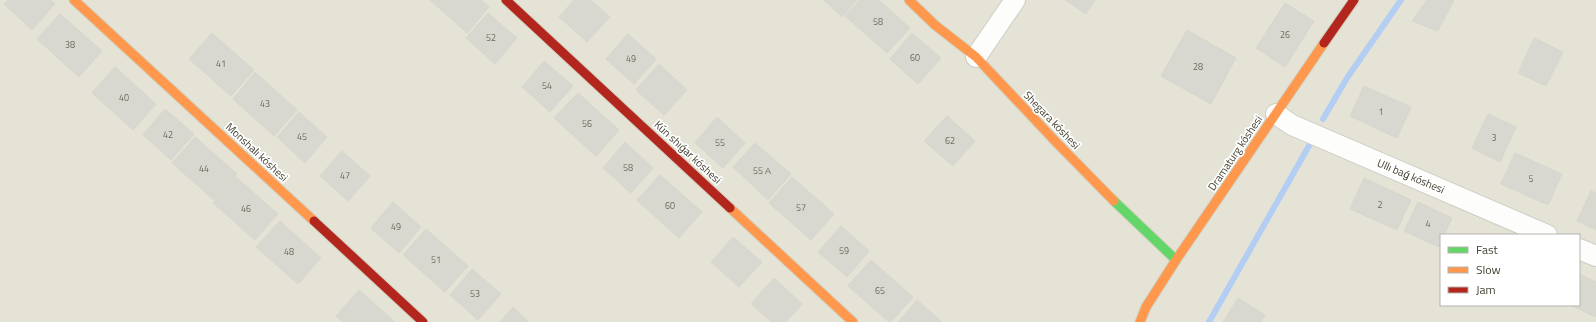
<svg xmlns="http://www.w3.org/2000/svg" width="1596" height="322" font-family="'Titillium Web',sans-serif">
<rect width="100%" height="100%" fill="#f0efe8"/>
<path fill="#e5e3d5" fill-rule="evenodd" d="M0,0H1596V322H0ZM1441,235H1579V305H1441Z"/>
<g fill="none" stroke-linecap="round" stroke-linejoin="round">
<g stroke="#b4cdf2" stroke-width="6">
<path d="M1323,119L1347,78L1401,0"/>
<path d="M1209,322L1310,144"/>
</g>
</g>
<g fill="#d9d8d0" stroke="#d8d6cd">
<path d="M8,0H50L55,4L32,30L4,4Z"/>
<path d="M430,0H481L489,7L467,33Z"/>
<path d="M574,0H591L610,17L587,42L559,17Z"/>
<path d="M824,0H857L842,17Z"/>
<path d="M860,0H879L910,28L887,53L845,16Z"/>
<path d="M1065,0H1095L1086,14Z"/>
<path d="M1427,0H1454L1438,31L1412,21Z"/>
<path d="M1285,3L1314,21L1285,67L1256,48Z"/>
<path d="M488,13L517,38L495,64L466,38Z"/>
<path d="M60,14L102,51L79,77L37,39Z"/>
<path d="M1187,30L1236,58L1211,104L1161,76Z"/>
<path d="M212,33L254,70L231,96L189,59Z"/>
<path d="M912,33L941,58L918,84L890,59Z"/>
<path d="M628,34L656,59L634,84L606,59Z"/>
<path d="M1534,38L1563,52L1546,86L1518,73Z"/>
<path d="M544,61L573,86L550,112L522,87Z"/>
<path d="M659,64L687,90L664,115L636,90Z"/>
<path d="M115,67L156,104L133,130L92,93Z"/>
<path d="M255,72L297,110L274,136L233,99Z"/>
<path d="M1364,86L1411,107L1397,138L1350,116Z"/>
<path d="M578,93L619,130L596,156L554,118Z"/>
<path d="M165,109L194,134L171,160L143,135Z"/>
<path d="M299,112L327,137L305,163L277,137Z"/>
<path d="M1488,114L1516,127L1500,162L1472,148Z"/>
<path d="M947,116L975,141L953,166L924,141Z"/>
<path d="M717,117L745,143L723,168L695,143Z"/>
<path d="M195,137L237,174L214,200L172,163Z"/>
<path d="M625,142L653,168L631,193L603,168Z"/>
<path d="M755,143L791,174L768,200L733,167Z"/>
<path d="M342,151L370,176L348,201L320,176Z"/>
<path d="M1515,153L1562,174L1548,205L1501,184Z"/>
<path d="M660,175L702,212L679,238L637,200Z"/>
<path d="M236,177L278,214L255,240L213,203Z"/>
<path d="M792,177L834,214L811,240L769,203Z"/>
<path d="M1364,178L1411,200L1397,230L1350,209Z"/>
<path d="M1591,191L1596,193V230L1577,221Z"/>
<path d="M393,202L421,227L399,253L371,228Z"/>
<path d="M1418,202L1452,218L1444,235H1441V242L1439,247L1404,231Z"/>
<path d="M280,221L321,258L298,284L256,247Z"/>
<path d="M841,226L869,251L847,277L818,252Z"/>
<path d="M426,229L468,266L445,292L403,255Z"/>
<path d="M733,237L762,262L739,287L711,262Z"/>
<path d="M871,260L913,297L891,322H889L848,286Z"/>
<path d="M472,269L501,294L478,320L450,295Z"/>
<path d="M1579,274L1596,282V317L1570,305H1579Z"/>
<path d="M774,278L802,304L786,322H772L751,304Z"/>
<path d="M359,290L395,322H343L336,316Z"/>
<path d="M1238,298L1265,315L1261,322H1223Z"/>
<path d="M917,300L942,322H898Z"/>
<path d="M513,307L529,322H500Z"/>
</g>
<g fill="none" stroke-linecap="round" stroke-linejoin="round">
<g stroke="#cecdc5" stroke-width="22">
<g id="street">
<path d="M976,57L1015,0"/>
<path d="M1276,114L1292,125L1547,235"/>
<path d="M1579,249L1596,256"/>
</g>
</g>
<g stroke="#d0cfbe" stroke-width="11">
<path id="fast" d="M1114,201L1176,260"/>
</g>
<g stroke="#d0cfbe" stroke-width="11">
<g id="slow">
<path d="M74,0L314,221"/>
<path d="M909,0L935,25L976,57L1056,142L1114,201"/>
<path d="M730,208L853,322"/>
<path d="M1140,322L1146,307L1176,260L1324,43"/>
</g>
</g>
<g stroke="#d0cfbe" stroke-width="11">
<g id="jam">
<path d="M506,0L730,208"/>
<path d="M1324,43L1354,0"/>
<path d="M314,221L423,322"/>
</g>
</g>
<use href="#street" stroke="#fdfdfc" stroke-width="20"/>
<use href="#fast" stroke="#63d668" stroke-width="9"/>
<use href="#slow" stroke="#ff974d" stroke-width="9"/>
<use href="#jam" stroke="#b3261e" stroke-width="9"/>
</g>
<g text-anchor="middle" stroke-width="3.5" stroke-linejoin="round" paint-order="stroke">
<g font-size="9" fill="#6c695b">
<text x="878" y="25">58</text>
<text x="1285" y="38">26</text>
<text x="491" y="41">52</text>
<text x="70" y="48">38</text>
<text x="915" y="61">60</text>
<text x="631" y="62">49</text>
<text x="221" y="67">41</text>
<text x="1198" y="70">28</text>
<text x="547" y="89">54</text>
<text x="124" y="101">40</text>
<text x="265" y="107">43</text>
<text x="1381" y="115">1</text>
<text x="587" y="127">56</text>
<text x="168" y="138">42</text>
<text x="302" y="140">45</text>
<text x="1494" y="141">3</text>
<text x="950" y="144">62</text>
<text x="720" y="146">55</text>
<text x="628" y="171">58</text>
<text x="204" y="172">44</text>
<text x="762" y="174">55 А</text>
<text x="345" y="179">47</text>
<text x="1531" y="182">5</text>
<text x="1380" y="208">2</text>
<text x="670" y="209">60</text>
<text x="801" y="211">57</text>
<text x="246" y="212">46</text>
<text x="1428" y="227">4</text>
<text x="396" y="230">49</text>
<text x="844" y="254">59</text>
<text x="289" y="255">48</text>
<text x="436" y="263">51</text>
<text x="880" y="294">65</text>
<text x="475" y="297">53</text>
</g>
<g font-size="11" fill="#464333" stroke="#fff">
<text transform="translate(1052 120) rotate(46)" y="4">Shegara kóshesi</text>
<text transform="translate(257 152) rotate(43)" y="4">Monshalı kóshesi</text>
<text transform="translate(688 152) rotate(43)" y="4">Kún shıǵar kóshesi</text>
<text transform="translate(1235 153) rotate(-56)" y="4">Dramaturg kóshesi</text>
<text transform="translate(1411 176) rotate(23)" y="4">Ullı baǵ kóshesi</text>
</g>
</g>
<rect x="1440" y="234" width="140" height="72" fill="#ffffff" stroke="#b5b4ad"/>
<rect x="1448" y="247" width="20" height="6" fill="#63d668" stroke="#b5b4ad"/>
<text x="1476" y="254" font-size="12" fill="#464333">Fast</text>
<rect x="1448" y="267" width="20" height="6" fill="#ff974d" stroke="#b5b4ad"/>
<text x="1476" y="274" font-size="12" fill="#464333">Slow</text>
<rect x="1448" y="287" width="20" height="6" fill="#b3261e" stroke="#b5b4ad"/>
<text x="1476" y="294" font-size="12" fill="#464333">Jam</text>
</svg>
